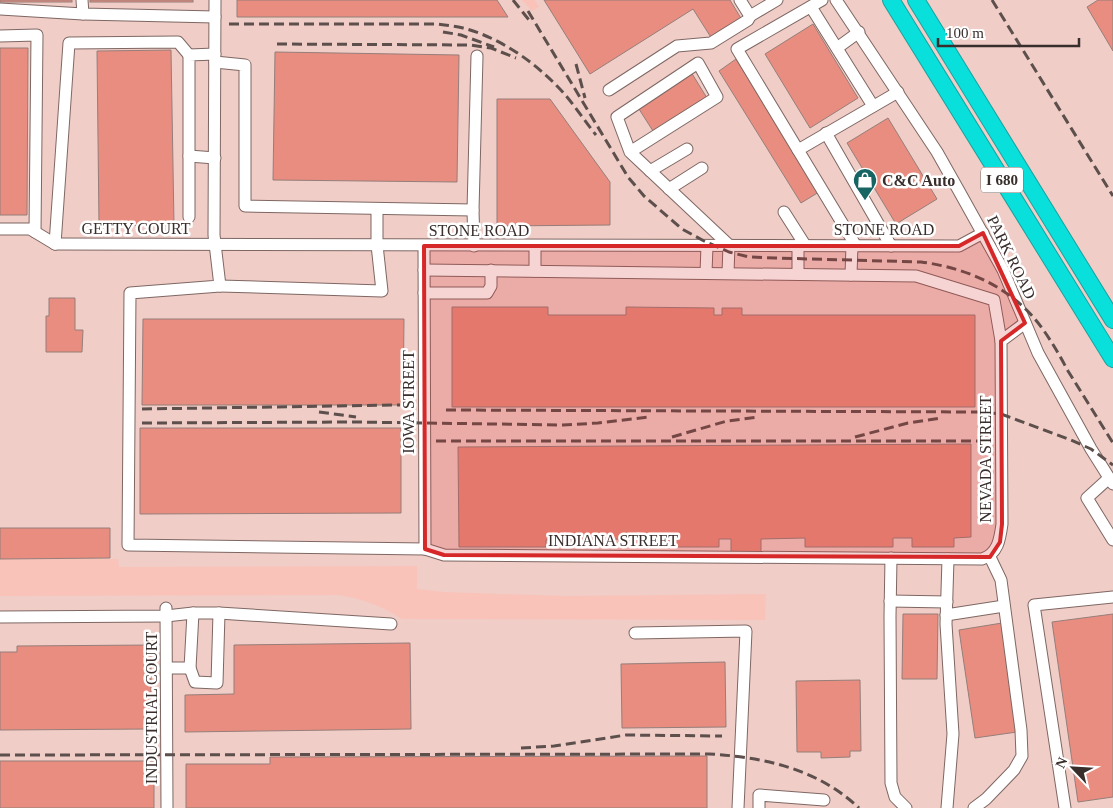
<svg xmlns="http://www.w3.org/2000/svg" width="1113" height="808" font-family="Georgia,serif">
<rect width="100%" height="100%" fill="#f3d9d4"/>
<rect fill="#f0cdc7" x="0" y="0" width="1113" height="808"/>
<g fill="#f9c3ba">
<path d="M522,0H535L539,7L532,11Z"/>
<path d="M0,559H118L119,567L417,566V589L444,592L565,596L766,594L765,620L402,619C382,606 363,599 339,595L0,596Z"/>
</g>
<g fill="#e88d7f" stroke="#967e7a">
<rect x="0" y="0" width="72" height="2"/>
<rect x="90" y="0" width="103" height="2"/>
<path d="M237,0H497L508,17H237Z"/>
<path d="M544,0H730L742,20L712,39L693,9L590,74Z"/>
<path d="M1098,0H1113V51L1087,7Z"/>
<path d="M813,24L858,98L810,128L765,54Z"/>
<path d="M0,48H28L27,215H0Z"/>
<path d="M171,50L174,225L99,226L97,51Z"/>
<path d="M275,52L459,55L457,182L273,180Z"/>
<path d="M736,59L819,192L801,203L719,71Z"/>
<path d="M691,72L707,98L653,131L637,106Z"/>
<path d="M497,99H550L610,182V225L497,226Z"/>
<path d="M888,118L937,199L896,224L847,143Z"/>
<path d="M49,298H75V330H83L82,352H46V316H49Z"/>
<path d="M452,307H548V315H626V307L714,308V315H722V308H742V315H975V407H452Z"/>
<path d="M143,319H404L403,405H142Z"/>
<path d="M140,428H401V513L140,514Z"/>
<path d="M971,444V537L954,538V547H912V538H893V547H805V538L761,539V553H731V539H719V547H632V539L546,540V547H459L458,447Z"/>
<path d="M0,528H110V558L0,559Z"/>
<path d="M903,614H938L937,679H902Z"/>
<path d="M1113,614V797L1078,802L1052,622Z"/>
<path d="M1002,623L1017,732L975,738L959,630Z"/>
<path d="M410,643L411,729L185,732V695L234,694V645Z"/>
<path d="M151,645V729L0,730V652H17V646Z"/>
<path d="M725,662L726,727L622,728L621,664Z"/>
<path d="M860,680L861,751H850V757L821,758V752H797L796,681Z"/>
<path d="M707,756V808H186V764H270V757Z"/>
<rect x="0" y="761" width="154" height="47"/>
</g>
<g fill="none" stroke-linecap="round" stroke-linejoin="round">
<g stroke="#7e6763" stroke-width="13">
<g id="minor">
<path d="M82,0L83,14L215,17"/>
<path d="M215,0L214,235L220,286L130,293L128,545L425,549"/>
<path d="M740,0L750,16L777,0"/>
<path d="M822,0L737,49L856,246"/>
<path d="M836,0L937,152L959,191L1003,270L1038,353L1091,449L1113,484"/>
<path d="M811,7L873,106"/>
<path d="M0,9L83,14"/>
<path d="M0,36L37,35L35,232"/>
<path d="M837,48L859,32"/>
<path d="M215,62L245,65V206L473,210L477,56"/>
<path d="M609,90L677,46L711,43L748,20L750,16"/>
<path d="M826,133L891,246"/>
<path d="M798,150L898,92"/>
<path d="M630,152L717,97L698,63L617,117L630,152L729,245L728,273"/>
<path d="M189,156L215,158"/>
<path d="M650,171L687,149"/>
<path d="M669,189L702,168"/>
<path d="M473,210L474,246"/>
<path d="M784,212L805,245"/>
<path d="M189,217V55L215,54"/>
<path d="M0,229H30L55,244"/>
<path d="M55,244L959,246L983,233"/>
<path d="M55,244L69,43L178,42L189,55"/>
<path d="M798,245V274"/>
<path d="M424,246L425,549L444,555L982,559C998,554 1000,539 1002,524L1001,341L1025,323"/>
<path d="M424,270L916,276L994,300L1001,341"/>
<path d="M535,271V246"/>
<path d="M706,273L707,246"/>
<path d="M851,275L852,245"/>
<path d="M220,286L382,291L377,245V209"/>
<path d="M424,293H487L491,286V270"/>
<path d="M1109,478L1087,498L1113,540"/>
<path d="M891,558L890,616L891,783L895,797L906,808"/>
<path d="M890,601L947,602"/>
<path d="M166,608L167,808"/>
<path d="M219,613L391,624"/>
<path d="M946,615L1004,606"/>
<path d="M0,617L166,616L193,613L190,668H167"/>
<path d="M635,633L746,631L738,808"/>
<path d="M190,668L195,682L217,683L219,613H193"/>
<path d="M759,808V795L824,800"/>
<path d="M947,808L953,734L946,624L948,559"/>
<path d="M974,808L986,799L1014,770L1022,756L1021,730L1001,580L990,557"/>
<path d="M1065,808L1034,605L1113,597"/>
</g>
</g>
<g stroke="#19a29e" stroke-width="18">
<g id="highway">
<path d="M891,0L1113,359"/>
<path d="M916,0L1113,320"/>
</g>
</g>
<use href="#minor" stroke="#fff" stroke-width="11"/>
<use href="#highway" stroke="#09e0dc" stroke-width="16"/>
<g stroke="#5c4f4c" stroke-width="3" stroke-dasharray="10 5" stroke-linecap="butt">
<path d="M513,0L529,20"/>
<path d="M992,0L1113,196"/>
<path d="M528,11L628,177L644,196L682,229L704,241L729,252L749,257L775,258L921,262C968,268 1013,288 1042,328C1052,342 1060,356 1068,371C1083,395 1098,419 1113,443"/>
<path d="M229,24H436C445,25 454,26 463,28C498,37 532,60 557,86C572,101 583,119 596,135"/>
<path d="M443,32L461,35L494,47"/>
<path d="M277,44L470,45L491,48L516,58"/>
<path d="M576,64L585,98"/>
<path d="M142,409L400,405"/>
<path d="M446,410L982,412L1001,414L1071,440L1091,449L1113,465"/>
<path d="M319,412L356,417"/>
<path d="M142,423L355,422L563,425L598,423L649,417"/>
<path d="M672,437L727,421L759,417"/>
<path d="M855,437L908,423L942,418"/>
<path d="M436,441H988"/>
<path d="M521,748L554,746L626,735L722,736"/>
<path d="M0,755L709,754C764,757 818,769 859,808"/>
</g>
</g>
<path fill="#d62828" fill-opacity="0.2" stroke="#d62828" stroke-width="4" stroke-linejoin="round" d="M983,233L1025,323L1001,341L1002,524L1000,542L990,557L444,555L425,549L424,246H959Z"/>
<defs>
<g id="shop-pin" transform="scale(1.25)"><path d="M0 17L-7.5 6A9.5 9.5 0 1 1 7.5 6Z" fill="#166563" stroke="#fff"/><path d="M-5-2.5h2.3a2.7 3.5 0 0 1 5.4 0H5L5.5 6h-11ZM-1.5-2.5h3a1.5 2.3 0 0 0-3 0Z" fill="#fff"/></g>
</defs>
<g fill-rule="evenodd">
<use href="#shop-pin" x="865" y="180"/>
</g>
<g text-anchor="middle" stroke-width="5" stroke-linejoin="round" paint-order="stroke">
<rect fill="#fff" stroke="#746d6b" stroke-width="1" x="981" y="167.5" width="42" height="25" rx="4"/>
<g font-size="15" font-weight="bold" fill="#382e2c">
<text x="1002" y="185">I 680</text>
</g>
<g font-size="16" font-weight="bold" fill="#382e2c" stroke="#fff" text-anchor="start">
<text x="882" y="186">C&amp;C Auto</text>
</g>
<g font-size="16" fill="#382e2c" stroke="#fff">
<text x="136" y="234">GETTY COURT</text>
<text x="884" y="235">STONE ROAD</text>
<text x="479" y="236">STONE ROAD</text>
<text transform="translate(1012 257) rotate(64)" y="6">PARK ROAD</text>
<text transform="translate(408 402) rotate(-90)" y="6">IOWA STREET</text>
<text transform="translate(985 459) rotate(-90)" y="6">NEVADA STREET</text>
<text x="613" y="546">INDIANA STREET</text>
<text transform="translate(151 708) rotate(-90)" y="6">INDUSTRIAL COURT</text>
</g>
</g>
<g transform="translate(1073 768) rotate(295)" stroke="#ffffff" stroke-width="4" paint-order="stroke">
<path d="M0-4L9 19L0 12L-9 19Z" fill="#382e2c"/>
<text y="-8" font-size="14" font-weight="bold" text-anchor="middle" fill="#382e2c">N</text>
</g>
<path d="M938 38v8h141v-8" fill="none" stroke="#382e2c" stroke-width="2.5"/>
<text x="946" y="38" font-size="15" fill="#382e2c" stroke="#ffffff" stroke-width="4" paint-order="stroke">100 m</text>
</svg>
